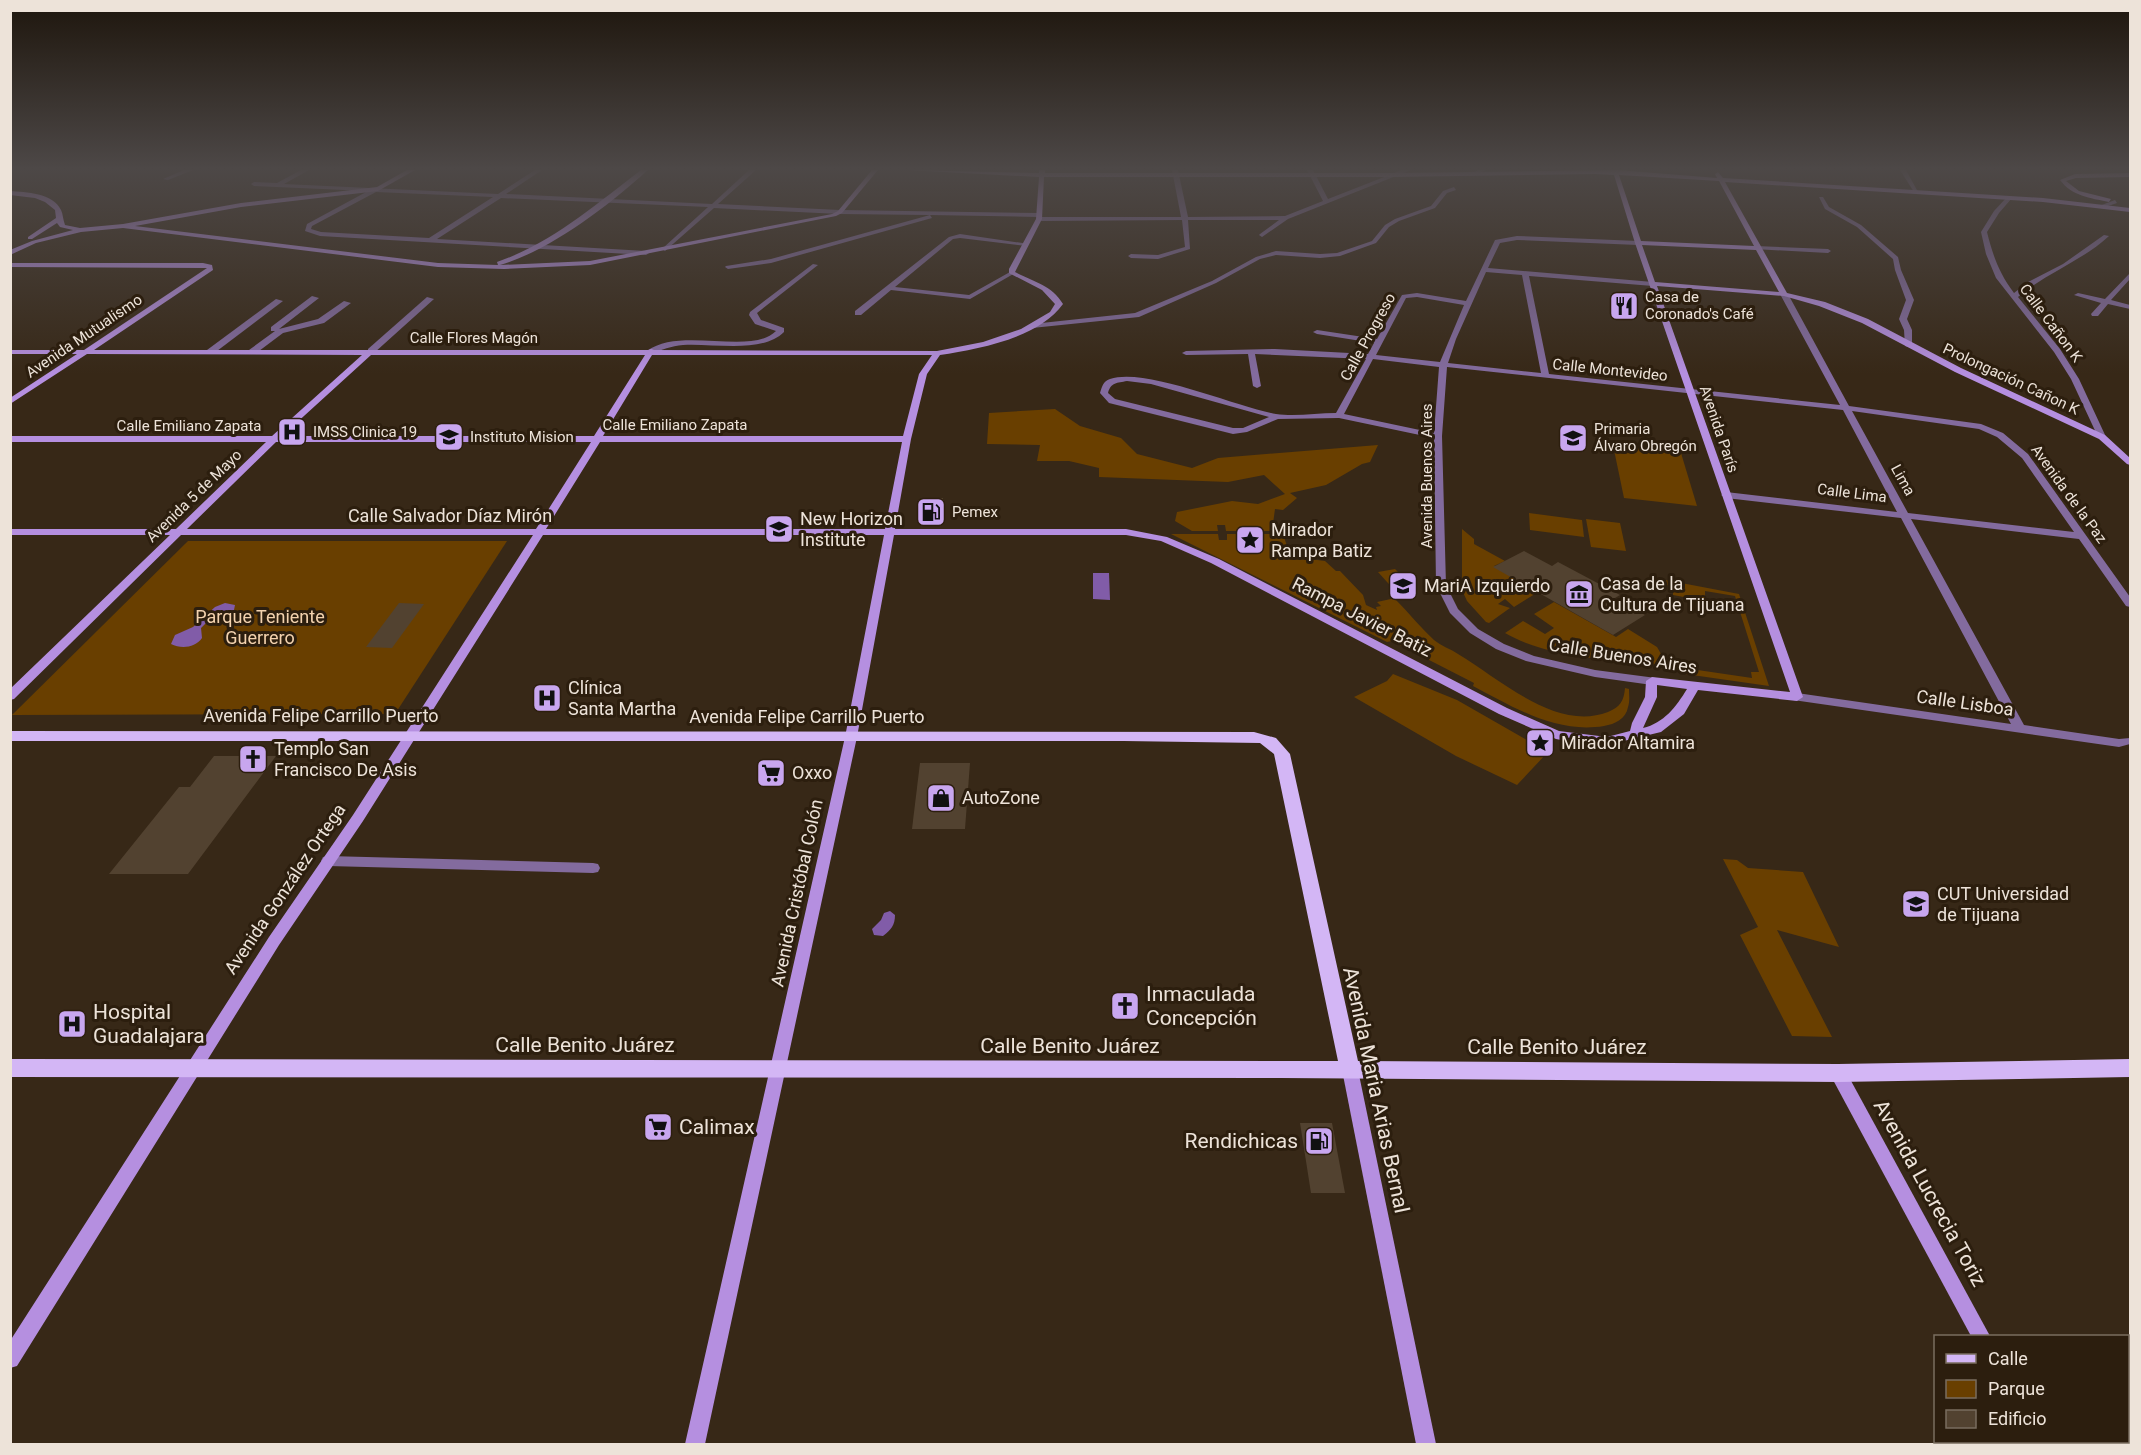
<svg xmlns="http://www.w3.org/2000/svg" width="2141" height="1455" font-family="Roboto,sans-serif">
<rect width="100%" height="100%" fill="#372817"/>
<g fill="#693f00">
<path d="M1055,409L1080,426L1121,438L1137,454L1192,468L1218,458L1378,445L1370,462L1362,464L1326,485L1290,493L1297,498L1283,510L1275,509L1272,531H1251L1250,527H1241L1242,531H1226L1225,525H1217L1218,531H1192L1175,521L1177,512L1232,501L1258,504L1285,494L1264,475L1228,482L1099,477V468L1069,461H1037L1040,445L987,444L989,413Z"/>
<path d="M1613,445L1681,453L1697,506L1624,498Z"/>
<path d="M1529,513L1582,520L1584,537L1530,530Z"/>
<path d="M1586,519L1620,523L1626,551L1591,547Z"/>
<path d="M1462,529L1474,539V544L1505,561L1494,566L1538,592L1514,607L1505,599L1498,604L1510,608L1489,623L1486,622L1467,601L1462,590Z"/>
<path d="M1171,534H1218L1219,540H1227V534H1243L1247,542L1253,543L1252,534H1283L1287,546L1302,558L1325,561L1336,571H1340L1363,595L1366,605L1377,610L1376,607L1381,606L1377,602L1400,597L1396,600C1409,613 1421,628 1434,640C1441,646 1451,649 1458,654C1500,679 1556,732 1608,712C1620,707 1624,701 1625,688L1629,689C1629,694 1630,702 1628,707C1626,719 1615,724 1604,726C1556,734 1513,707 1473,686L1474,683L1392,641L1387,642Z"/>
<path d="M188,541H507L395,714L12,715Z"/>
<path d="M1395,569L1415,589L1397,593L1378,572Z"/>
<path d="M1655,578L1739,594L1769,686L1685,674L1684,668L1752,678L1751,672H1759L1735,596L1705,591V601L1673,595V587L1654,581Z"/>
<path d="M1554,602L1616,637L1628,629L1657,647L1668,666C1615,659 1552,660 1505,633L1523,621L1545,634L1554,628L1534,614Z"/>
<path d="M1393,674L1457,700L1548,752L1517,785L1456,756L1354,697L1387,681Z"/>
<path d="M1723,859L1737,860L1748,868L1803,872L1839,947L1777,930L1832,1037L1792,1036L1740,935L1758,927Z"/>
</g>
<g fill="#815ca8">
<path d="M1093,573H1109L1110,600L1093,599Z"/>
<path d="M225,603L235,605L234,610L208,621L201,628L202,638C195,648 181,649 171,644L175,635L193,627L215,607Z"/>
<path d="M890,911L895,915C895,925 891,930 883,936L874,935L872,929L881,920L884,913Z"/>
</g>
<g fill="#524230">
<path d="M925,498H943L940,517H921Z"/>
<path d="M1524,551L1552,566L1558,562L1620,595L1615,598L1645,615L1613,635L1493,567Z"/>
<path d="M399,603L424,604L392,648L366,647Z"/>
<path d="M214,756H276L188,874H109L179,787H190Z"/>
<path d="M920,763H970L965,829H912Z"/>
<path d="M1300,1123H1332L1345,1193H1311Z"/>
</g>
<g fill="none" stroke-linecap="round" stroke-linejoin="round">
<g fill="#836b9e" fill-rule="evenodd">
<path d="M184,170H193L168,180L163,179Z"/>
<path d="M301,170H309L284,184L498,194L535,170H542L506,194L712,204L749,170H756L718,204L840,210L1039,213L1042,215L1039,217L930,215L932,218L771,263L728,269L725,267L726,266L771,259L930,215L840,214L714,208L665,251L662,249L663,248L708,207L501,198L437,239L646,251L649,253L646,255L320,236L305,231L307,224L368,191L254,186L251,184L254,182L277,183ZM376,192L493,197L429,238L321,232L311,229L312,226Z"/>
<path d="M1172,170H1178L1188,217L1285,216L1323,201L1307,170H1313L1328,199L1402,170H1411L1288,219L1262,237L1259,235L1260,234L1279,220H1188L1190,249L1158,259L1131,258L1128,256L1131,254L1158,255L1185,247L1182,220L1039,221L1036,219L1039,217H1181Z"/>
<path d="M1478,170H1486L1473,175V173Z"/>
<path d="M1900,170H1906L1918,192H1914Z"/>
<path d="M1454,187L1456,190L1447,193L1435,208L1399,221L1389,227L1376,243L1340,256L1320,258L1276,255L1260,259L1216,283L1139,317L1032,328L1028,326L1032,324L1135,313L1212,281L1256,257L1276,251L1320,254L1337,253L1372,241L1385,225L1395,219L1431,206L1443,191Z"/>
<path d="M1819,197H1823L1829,207L1861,225L1898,257L1901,270L1914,300L1907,319L1912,330V348L1905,346L1904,330L1899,319L1906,300L1895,270L1893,259L1857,227L1825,209Z"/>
<path d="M2007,197L2012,198L1999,213L1987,232C1993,256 1999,273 2014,293L2028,282L2063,264L2104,235L2109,236C2082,261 2046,273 2018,297L2060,349L2079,379L2106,437L2105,439L2098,437L2071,379L2054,352L1996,278L1986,254L1981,232L1994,211Z"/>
<path d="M2115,200L2117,203L2102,208L2099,206Z"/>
<path d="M960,234L1029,244L1026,246L960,238L953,239L895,287L969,295L1010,272L1015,273L970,299L891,290L861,315H855V311L949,237Z"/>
<path d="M1517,236L1638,241L1641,243L1638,245L1517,240L1500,243L1488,268L1653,282L1656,284L1653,286L1529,276L1549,374L1840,405L1780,294L1784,292L1788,294L1849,406L1981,424L2003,433L2028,454L2130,597V607L2126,606L2079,539L1911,519L2024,725L2119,739L2130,738V744L2119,747L1793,700L1791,697L1793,694L1797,693L2011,724L1901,518L1726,498L1721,495L1726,492L1897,512L1843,410L1447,367L1442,436L1446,585L1458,609L1478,629L1504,644L1534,656L1595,670L1656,678L1658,681L1656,684L1652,685L1595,677L1526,661L1496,649L1470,633L1450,613L1436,585L1434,438L1339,418L1278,419L1247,432L1233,434L1109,403L1100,393C1102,387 1103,381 1110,379C1146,367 1236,407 1276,414C1295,417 1317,413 1336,413L1366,359L1255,354L1261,386L1257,388L1253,386L1248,354L1186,355L1182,353L1186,351L1275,349L1368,354L1374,343L1317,334L1313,332L1317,330L1377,339L1402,295L1417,293L1466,301L1495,240ZM1486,272L1522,275L1541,373L1448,363L1456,339ZM1417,297L1464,305L1440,362L1376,355L1406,298ZM1373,359L1439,367L1434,433L1344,414ZM1127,381L1151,384L1269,417L1243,428H1233L1115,399L1108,393C1111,382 1117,383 1127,381ZM1852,411L1979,429L1997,437L2022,458L2074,532L1908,513Z"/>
<path d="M1756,246L1828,249L1831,251L1828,253L1754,249V247Z"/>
<path d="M813,264L818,265L757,313L761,320L784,328V332C762,354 713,343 683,345C671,346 662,350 651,353L647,351C680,326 751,356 776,331L755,324L749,315L750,312Z"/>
<path d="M2130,273V279L2111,300L2130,305V309L2108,304L2098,316H2092L2091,314L2101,303L2074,295L2078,293L2105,299Z"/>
<path d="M312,296L319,298L279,329L318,319L344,301L351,303L324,323L283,333L255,354H249V350L275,331H271V327Z"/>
<path d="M427,297L434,299L374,353H368V349Z"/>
<path d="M276,299L283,301L213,354H207V350Z"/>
<path d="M328,856L593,863L598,864L600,868L598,872L593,873L328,866L323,865L321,861L323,857Z"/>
</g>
<g fill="#b58fe0" fill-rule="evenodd">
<path d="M407,170H415L378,191L241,207L135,226L438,263L498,265L497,262C552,243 595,205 641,170H648C608,206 551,250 500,265L590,261L832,214L838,211L872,170H878L842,213L836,216L590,265L504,269L438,267L123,228L81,232L36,243L10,255V250L32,241L73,230L60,227L57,223L32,239H28V237L56,218L55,210L45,202L35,198L10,195V191C26,192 53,193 61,210C63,214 63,220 65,225L80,228L123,224L241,203L377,187Z"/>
<path d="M906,170L1039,173V170H1045V173H1391L1618,170L1717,178L1715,174L1718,172L1723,178L2043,198L2130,208V212L2043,202L1725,182L1787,293L1825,302L1868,319L1961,368L2105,435L2130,458V465L2127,464L2099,439L1955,372L1862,323L1819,306L1784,296L1657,286L1803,697L1797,701L1698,690L1684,714L1661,732L1607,745L1577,743L1556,739L1499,714L1211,563L1161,541L1126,535H894L857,737L705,1444H685L845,737L884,535H543L363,821L279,945L17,1366L10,1368V1341L269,937L353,815L533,535H181L14,699L10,700V689L170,535H10V529H176L266,442H10V436H272L362,355L87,354L10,404V398L77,354H10V350H84L207,268L10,267V263H203L212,265L213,270L94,350H648L651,349L654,350L937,351L983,342L1021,329L1050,312L1055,304L1042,290L1009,273V269L1036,219L1039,177ZM1595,174L1614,175L1635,243L1790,692L1652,677L1646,681L1645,697L1632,723L1630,731L1607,737L1559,731L1507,708L1219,559L1167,537L1126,529H895L911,439L927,374L940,355C979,349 1039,338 1063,304C1052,285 1033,282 1015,272L1042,219L1044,177H1391ZM1619,175L1719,181L1754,246L1641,241ZM1642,245L1756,250L1779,292L1655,282ZM371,355H645L594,436H282ZM652,355H932L919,374L903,436H603ZM276,442H591L536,529H187ZM600,442H902L885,529H546ZM1657,685L1687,689C1676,707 1664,723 1643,728L1657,697Z"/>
<path d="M2130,173V177L2076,178L2066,181L2079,191L2111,199L2109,202C2090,198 2072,196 2060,180L2075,174Z"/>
<path d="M1350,1063L1356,1065L1358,1070L1436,1444H1416L1342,1070L1344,1065Z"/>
<path d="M1838,1066L1844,1068L1990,1336H1971L1832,1078L1830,1073L1832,1068Z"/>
<path d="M2028,1442H2049L2050,1444H2029Z"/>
</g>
<path fill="#d3b6f5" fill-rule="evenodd" d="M10,731L1254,732L1276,738L1290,754L1358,1061L1838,1064L2130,1059V1077L1838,1082L1281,1078L10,1077V1059L1338,1061L1274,754L1260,743L1124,741H10Z"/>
</g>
<linearGradient id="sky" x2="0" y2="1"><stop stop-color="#1e160d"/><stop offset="0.45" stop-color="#4d4847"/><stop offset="1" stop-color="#4d4847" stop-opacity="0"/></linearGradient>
<rect width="2141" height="374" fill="url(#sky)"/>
<defs>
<g id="restaurant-square" transform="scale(1.5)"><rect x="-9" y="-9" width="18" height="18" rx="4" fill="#c8a6ef" stroke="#2c1e0e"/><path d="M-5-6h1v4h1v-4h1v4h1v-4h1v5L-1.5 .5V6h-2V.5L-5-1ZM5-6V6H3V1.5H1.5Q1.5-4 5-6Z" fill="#111"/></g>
<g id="hospital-square" transform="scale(1.5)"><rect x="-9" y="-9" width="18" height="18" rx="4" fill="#c8a6ef" stroke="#2c1e0e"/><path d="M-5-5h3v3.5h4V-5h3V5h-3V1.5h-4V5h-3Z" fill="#111"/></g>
<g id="school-square" transform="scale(1.5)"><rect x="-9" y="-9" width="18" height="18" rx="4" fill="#c8a6ef" stroke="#2c1e0e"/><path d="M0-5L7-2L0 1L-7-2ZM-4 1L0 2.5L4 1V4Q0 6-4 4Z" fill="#111"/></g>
<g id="fuel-square" transform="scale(1.5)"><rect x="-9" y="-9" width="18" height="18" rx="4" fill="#c8a6ef" stroke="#2c1e0e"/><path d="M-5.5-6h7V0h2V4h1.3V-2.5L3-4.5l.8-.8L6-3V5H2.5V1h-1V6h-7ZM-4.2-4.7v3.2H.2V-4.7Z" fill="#111"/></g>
<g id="sight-square" transform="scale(1.5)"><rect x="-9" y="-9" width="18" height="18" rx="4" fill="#c8a6ef" stroke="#2c1e0e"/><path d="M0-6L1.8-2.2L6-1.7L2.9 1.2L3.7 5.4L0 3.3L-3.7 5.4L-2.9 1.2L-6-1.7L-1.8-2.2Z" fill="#111"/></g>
<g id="museum-square" transform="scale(1.5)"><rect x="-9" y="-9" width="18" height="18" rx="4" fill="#c8a6ef" stroke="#2c1e0e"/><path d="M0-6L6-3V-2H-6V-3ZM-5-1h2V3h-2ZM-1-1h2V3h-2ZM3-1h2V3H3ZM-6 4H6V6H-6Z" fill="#111"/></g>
<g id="church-square" transform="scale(1.5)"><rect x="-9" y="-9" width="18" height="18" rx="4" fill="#c8a6ef" stroke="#2c1e0e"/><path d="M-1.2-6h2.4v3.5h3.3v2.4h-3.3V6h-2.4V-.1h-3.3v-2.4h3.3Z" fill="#111"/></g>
<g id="supermarket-square" transform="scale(1.5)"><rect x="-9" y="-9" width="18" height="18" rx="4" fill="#c8a6ef" stroke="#2c1e0e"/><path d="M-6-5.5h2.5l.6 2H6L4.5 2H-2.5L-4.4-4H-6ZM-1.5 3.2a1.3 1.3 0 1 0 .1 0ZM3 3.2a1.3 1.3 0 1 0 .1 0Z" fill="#111"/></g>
<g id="shop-square" transform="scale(1.5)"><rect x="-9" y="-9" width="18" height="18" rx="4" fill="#c8a6ef" stroke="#2c1e0e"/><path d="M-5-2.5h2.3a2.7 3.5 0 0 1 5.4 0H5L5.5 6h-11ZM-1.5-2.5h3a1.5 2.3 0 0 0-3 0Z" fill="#111"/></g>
<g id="university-square" transform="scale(1.5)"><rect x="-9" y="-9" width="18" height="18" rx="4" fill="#c8a6ef" stroke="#2c1e0e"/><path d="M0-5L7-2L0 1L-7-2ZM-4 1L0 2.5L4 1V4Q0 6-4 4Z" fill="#111"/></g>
</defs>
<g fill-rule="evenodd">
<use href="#restaurant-square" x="1624" y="306"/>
<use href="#hospital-square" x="292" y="432"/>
<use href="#school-square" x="449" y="437"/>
<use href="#school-square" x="1573" y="438"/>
<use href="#fuel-square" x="931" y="512"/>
<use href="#school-square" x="779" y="529"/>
<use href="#sight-square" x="1250" y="540"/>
<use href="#school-square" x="1403" y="586"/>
<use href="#museum-square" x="1579" y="594"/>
<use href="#hospital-square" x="547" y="698"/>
<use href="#sight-square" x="1540" y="743"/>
<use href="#church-square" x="253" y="759"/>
<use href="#supermarket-square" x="771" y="773"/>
<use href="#shop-square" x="941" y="798"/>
<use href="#university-square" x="1916" y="904"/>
<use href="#church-square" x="1125" y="1006"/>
<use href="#hospital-square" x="72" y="1024"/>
<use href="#supermarket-square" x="658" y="1127"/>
<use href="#fuel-square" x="1319" y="1141"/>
</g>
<g text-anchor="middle" stroke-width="6" stroke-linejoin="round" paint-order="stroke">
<g font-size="15" fill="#ede3d9" stroke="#2c1e0e" text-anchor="start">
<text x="1645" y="302">Casa de<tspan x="1645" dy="17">Coronado's Café</tspan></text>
<text x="1594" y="434">Primaria<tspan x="1594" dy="17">Álvaro Obregón</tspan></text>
<text x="313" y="437">IMSS Clinica 19</text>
<text x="470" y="442">Instituto Mision</text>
<text x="952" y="517">Pemex</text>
</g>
<g font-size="15" fill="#ede3d9" stroke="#2c1e0e">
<text transform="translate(2051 323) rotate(53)" y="5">Calle Cañon K</text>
<text transform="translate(84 336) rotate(-34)" y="5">Avenida Mutualismo</text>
<text transform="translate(1368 337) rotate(-61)" y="5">Calle Progreso</text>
<text x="474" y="343">Calle Flores Magón</text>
<text transform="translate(1610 370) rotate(6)" y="5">Calle Montevideo</text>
<text transform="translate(2011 379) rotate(25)" y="5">Prolongación Cañon K</text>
<text x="675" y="430">Calle Emiliano Zapata</text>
<text x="189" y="431">Calle Emiliano Zapata</text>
<text transform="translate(1719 429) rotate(71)" y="5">Avenida París</text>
<text transform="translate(1427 476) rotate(-90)" y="5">Avenida Buenos Aires</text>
<text transform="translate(1903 480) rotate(61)" y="5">Lima</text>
<text transform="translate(1852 493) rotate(7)" y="5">Calle Lima</text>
<text transform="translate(2069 494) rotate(54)" y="5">Avenida de la Paz</text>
<text transform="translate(194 496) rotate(-44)" y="5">Avenida 5 de Mayo</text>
</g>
<g font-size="18" fill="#ede3d9" stroke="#2c1e0e">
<text x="450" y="522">Calle Salvador Díaz Mirón</text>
<text transform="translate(1362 617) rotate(27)" y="6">Rampa Javier Batiz</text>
<text transform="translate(1623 656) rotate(9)" y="6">Calle Buenos Aires</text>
<text transform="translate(1965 703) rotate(8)" y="6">Calle Lisboa</text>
<text x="321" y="722">Avenida Felipe Carrillo Puerto</text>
<text x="807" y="723">Avenida Felipe Carrillo Puerto</text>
<text transform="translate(285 889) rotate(-56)" y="6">Avenida González Ortega</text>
<text transform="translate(797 893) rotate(-78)" y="6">Avenida Cristóbal Colón</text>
</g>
<g font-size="18" fill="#ede3d9" stroke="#2c1e0e" text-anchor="start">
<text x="800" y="525">New Horizon<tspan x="800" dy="21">Institute</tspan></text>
<text x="1271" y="536">Mirador<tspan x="1271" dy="21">Rampa Batiz</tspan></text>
<text x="1600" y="590">Casa de la<tspan x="1600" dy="21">Cultura de Tijuana</tspan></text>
<text x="1424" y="592">MariA Izquierdo</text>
<text x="568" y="694">Clínica<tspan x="568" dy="21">Santa Martha</tspan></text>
<text x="1561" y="749">Mirador Altamira</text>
<text x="274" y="755">Templo San<tspan x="274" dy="21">Francisco De Asis</tspan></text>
<text x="792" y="779">Oxxo</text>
<text x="962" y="804">AutoZone</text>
<text x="1937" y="900">CUT Universidad<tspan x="1937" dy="21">de Tijuana</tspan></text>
</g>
<g font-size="18" fill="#f3d2ae" stroke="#2c1e0e">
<text x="260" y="623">Parque Teniente<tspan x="260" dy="21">Guerrero</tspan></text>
</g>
<g font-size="21" fill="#ede3d9" stroke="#2c1e0e" text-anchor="start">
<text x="1146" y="1001">Inmaculada<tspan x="1146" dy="24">Concepción</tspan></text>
<text x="93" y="1019">Hospital<tspan x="93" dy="24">Guadalajara</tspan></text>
<text x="679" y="1134">Calimax</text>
<text x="1298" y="1148" text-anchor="end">Rendichicas</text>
</g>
<g font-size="21" fill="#ede3d9" stroke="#2c1e0e">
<text x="585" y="1052">Calle Benito Juárez</text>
<text x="1070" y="1053">Calle Benito Juárez</text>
<text x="1557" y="1054">Calle Benito Juárez</text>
<text transform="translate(1376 1090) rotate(78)" y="7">Avenida Maria Arias Bernal</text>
<text transform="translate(1930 1193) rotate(61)" y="7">Avenida Lucrecia Toriz</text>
</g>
</g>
<rect width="2141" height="1455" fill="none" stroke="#ede3d9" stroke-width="24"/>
<rect x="1934" y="1335" width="195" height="108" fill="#2c1e0e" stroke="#796d5f" stroke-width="1.5"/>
<rect x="1946" y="1354" width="30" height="9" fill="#d3b6f5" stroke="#796d5f" stroke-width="1.5"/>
<text x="1988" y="1365" font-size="18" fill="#ede3d9">Calle</text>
<rect x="1946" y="1380" width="30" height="18" fill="#693f00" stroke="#796d5f" stroke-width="1.5"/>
<text x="1988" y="1395" font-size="18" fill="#ede3d9">Parque</text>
<rect x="1946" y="1410" width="30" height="18" fill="#524230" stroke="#796d5f" stroke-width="1.5"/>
<text x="1988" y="1425" font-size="18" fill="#ede3d9">Edificio</text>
</svg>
